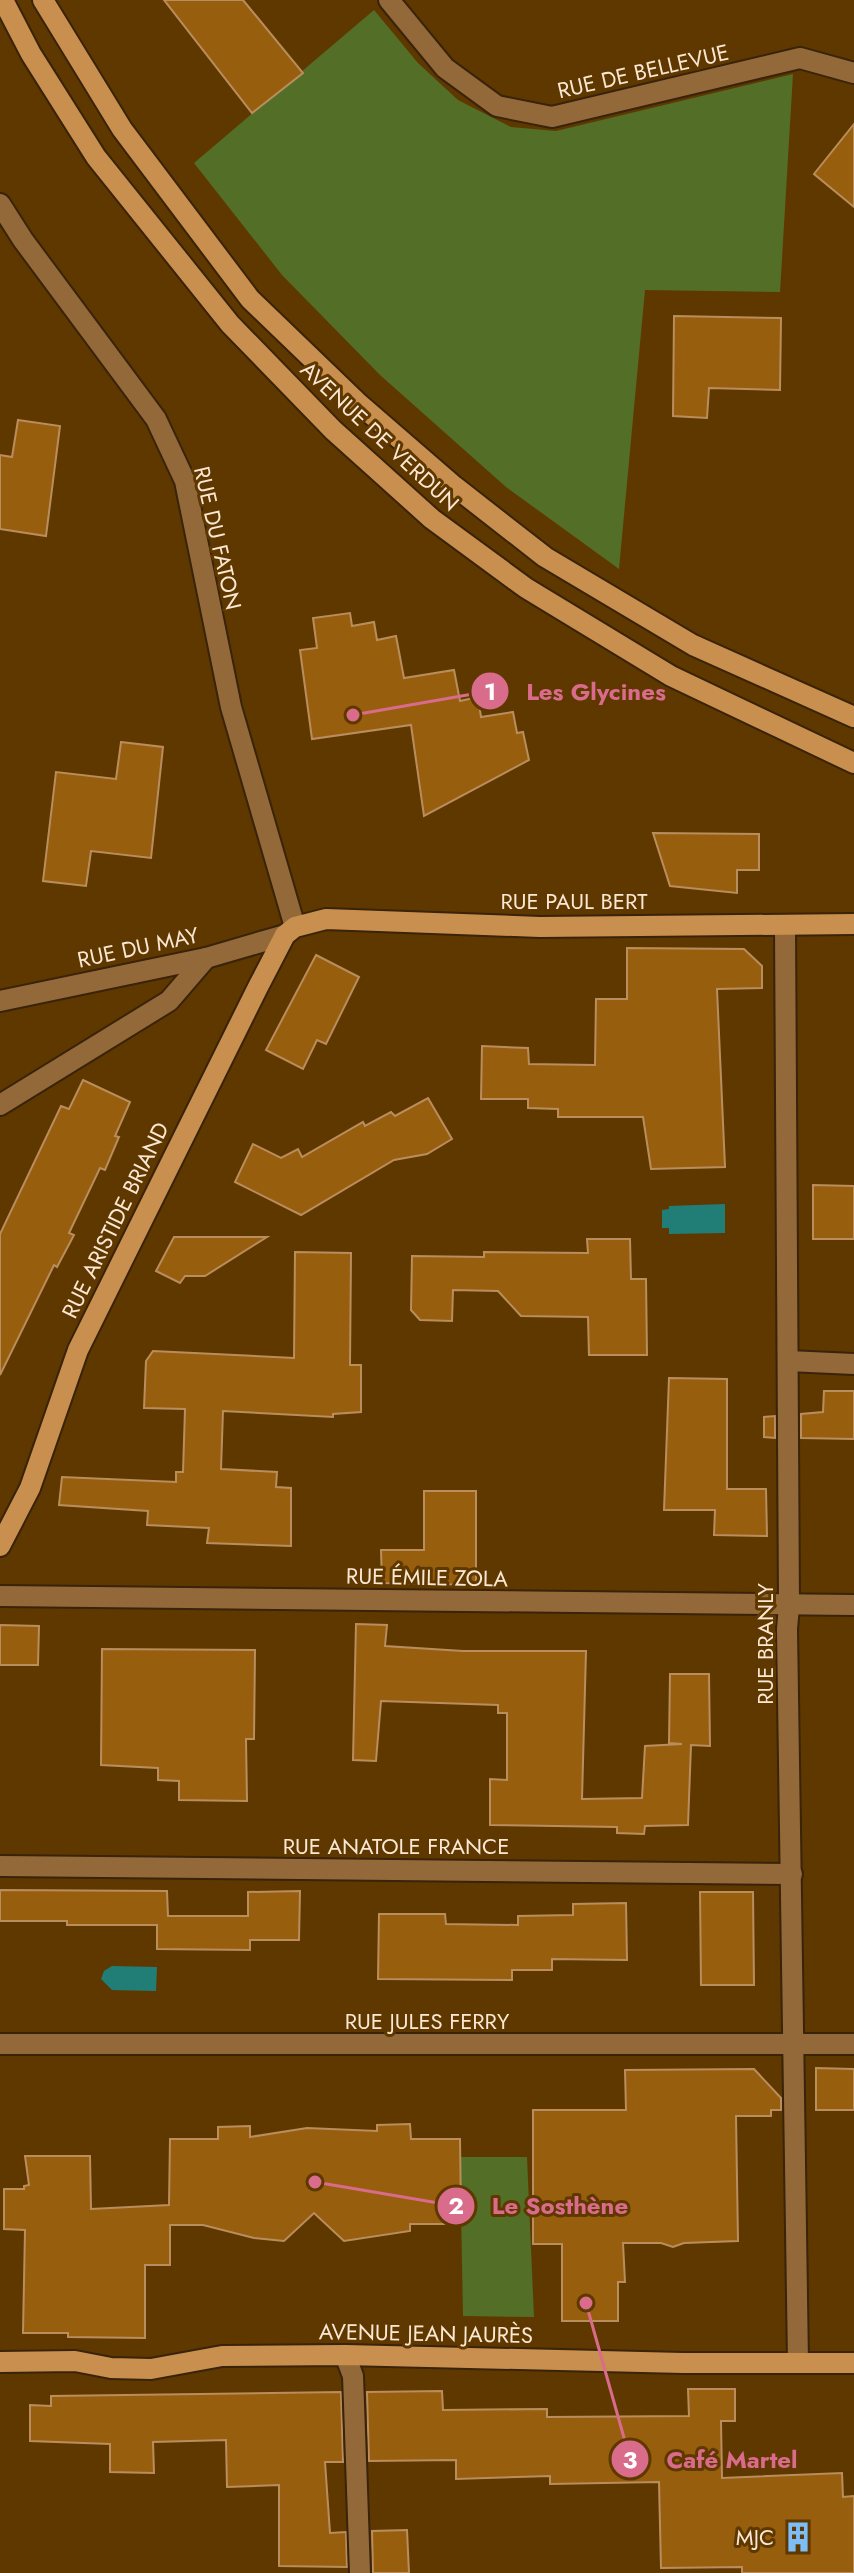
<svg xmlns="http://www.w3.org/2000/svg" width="854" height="2573" font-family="Jost,sans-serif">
<rect width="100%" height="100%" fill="#5f3800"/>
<g fill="#536e26">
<path d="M374,10L418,63L458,100L511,127L556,131L793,74L780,292L645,290L619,569L506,487L380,375L282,275L194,163Z"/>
<path d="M460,2157H527L534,2317L463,2316Z"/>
</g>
<g fill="#217e77">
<path d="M725,1204V1233L669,1234V1228H662V1210L669,1209V1206Z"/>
<path d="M112,1966L157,1967L156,1991L112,1990L101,1979L104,1971Z"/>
</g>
<g fill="#975e0e" stroke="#ba8d5e" stroke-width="2">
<path d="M164,0H243L303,73L252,113Z"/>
<path d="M854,124V207L814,174Z"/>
<path d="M674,316L781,318L780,390L709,388L707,418L673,416Z"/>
<path d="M18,420L60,426L46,536L0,529V455L12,457Z"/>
<path d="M350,613L352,626L374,622L377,640L396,636L404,678L454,670L460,701L478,697L481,717L513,712L517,733L523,732L529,760L424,816L411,725L312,739L300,650L317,648L313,618Z"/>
<path d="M121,742L163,747L151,858L91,851L86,886L43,881L56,772L116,779Z"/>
<path d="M653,833L759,834V870H737V893L670,886Z"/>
<path d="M627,948L744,949L762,966V988L717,989L725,1167L651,1169L643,1117H558V1109L528,1108V1099H481L482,1046L528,1048L529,1064L595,1065L596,999H627Z"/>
<path d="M316,955L359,977L326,1044L317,1040L303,1069L266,1050Z"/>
<path d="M83,1080L130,1102L115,1136L119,1137L105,1170L100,1168L69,1233L74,1235L57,1267L54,1265L0,1375V1234L61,1106L69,1109Z"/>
<path d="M428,1098L452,1139L427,1154L394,1160L301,1215L235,1182L253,1144L281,1158L298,1149L302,1157L363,1122L365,1126L391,1112L395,1116Z"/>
<path d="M813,1185L854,1186V1239H813Z"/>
<path d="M174,1237H267L205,1276H185L180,1283L156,1271Z"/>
<path d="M587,1239H630L631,1279H646L647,1355H589L588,1317L521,1316L498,1291L453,1290L452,1321L420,1320L411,1310L412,1256L484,1257V1252L588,1253Z"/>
<path d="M295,1252L351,1253L350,1365H361V1412L333,1414V1417L223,1411L221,1469L277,1472L276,1487L291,1488V1546L207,1543L209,1528L147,1525L148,1511L59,1505L62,1477L176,1482V1472H183L185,1409L144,1408L146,1361L153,1351L294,1358Z"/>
<path d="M669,1378L727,1379V1489H766L767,1536L714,1535L715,1510H664Z"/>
<path d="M824,1391H854V1439L801,1438V1414L823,1412Z"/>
<path d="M775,1416V1438L764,1437V1417Z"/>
<path d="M424,1491H476V1585L382,1583L381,1550H424Z"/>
<path d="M356,1624L387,1625L385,1646L463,1651H586L582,1799L642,1798L645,1746L682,1744L669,1743L670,1674H709L710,1746L691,1745L688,1825L645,1826L644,1834L617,1833V1827L490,1825V1779L507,1780V1713H498V1705L381,1701L376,1761L353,1760Z"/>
<path d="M0,1625L39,1626L38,1665H0Z"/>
<path d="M102,1649L255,1650L254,1739H246L247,1801L179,1800V1781L158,1780V1768L101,1765Z"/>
<path d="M0,1890L167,1891L168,1916H248V1892L300,1891L299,1940H250V1950L157,1949V1925H67V1921H0Z"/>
<path d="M700,1892H753L754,1985H701Z"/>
<path d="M626,1903L627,1960L552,1959V1970H512V1980L378,1979L379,1914H445L446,1924L518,1925V1916L573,1915V1904Z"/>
<path d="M816,2068L854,2069V2110H816Z"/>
<path d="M754,2069L781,2098V2110H771V2116H736L738,2241L684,2243L673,2247L661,2243H623L625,2282H618V2321H562V2244H533V2110H626L625,2070Z"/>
<path d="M410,2124L411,2139H460L461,2214H453V2224H410V2231L344,2241L314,2213L284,2241L254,2238L203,2225H170V2265H145V2338L68,2337V2333H23L25,2230L4,2229V2189H24V2186L29,2185L25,2156H90L91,2209L169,2205L170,2139H218V2127L250,2126V2137L307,2128L377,2131V2125Z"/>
<path d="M688,2389H735V2421H721L722,2478L842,2473L843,2497L854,2496V2573H742V2567L661,2568L659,2482L550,2484V2476L456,2479V2460L369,2461L367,2392L442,2391L443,2410L547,2409V2417L689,2416Z"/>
<path d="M341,2392L343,2462H325L330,2533L346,2532L347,2567L279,2566V2485L227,2487L226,2440L153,2442L154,2473L110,2472V2444L30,2441V2405L51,2406V2396Z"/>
<path d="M407,2530L409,2573H373L372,2531Z"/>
</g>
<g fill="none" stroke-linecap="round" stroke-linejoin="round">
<g stroke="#39230a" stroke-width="24">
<g id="minor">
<path d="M389,0L445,68L497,106L552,117L800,58L854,73"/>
<path d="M0,204L23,240L156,419L185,481L231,707L295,927"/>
<path d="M785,925L789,1606L787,1629L798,2363"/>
<path d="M0,1001L206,958L285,935"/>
<path d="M0,1105L169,1001L206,958"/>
<path d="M788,1361L854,1364"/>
<path d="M0,1596L854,1605"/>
<path d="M0,1866L792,1874"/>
<path d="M0,2044H854"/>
<path d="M345,2355L353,2376L360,2573"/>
</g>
</g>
<g stroke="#39230a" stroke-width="24">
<g id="major">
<path d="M3,0L31,54L96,157L230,324L333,430L432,519L526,588L671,676L854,763"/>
<path d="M43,0L122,129L250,299L357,402L454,486L545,557L693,645L854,717"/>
<path d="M0,1546L30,1488L78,1350L258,987L285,935L295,927L326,919L540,927L854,924"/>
<path d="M0,2362L75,2361L111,2368L151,2369L222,2356L345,2355L683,2363H854"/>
</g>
</g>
<use href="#minor" stroke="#94693a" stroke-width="20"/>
<use href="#major" stroke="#c98f4e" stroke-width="20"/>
</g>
<defs>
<g id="building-bare" transform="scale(2.4)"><path d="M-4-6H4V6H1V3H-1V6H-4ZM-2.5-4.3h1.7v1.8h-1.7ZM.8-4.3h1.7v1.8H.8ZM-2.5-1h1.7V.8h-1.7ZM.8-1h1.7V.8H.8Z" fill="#7dbef9" stroke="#5f3800" stroke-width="2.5" paint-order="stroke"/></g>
</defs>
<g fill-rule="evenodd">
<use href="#building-bare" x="798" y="2537"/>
</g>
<g text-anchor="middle" stroke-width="6" stroke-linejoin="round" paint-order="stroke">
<g font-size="22" fill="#fbe8d4" stroke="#5f3800">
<text transform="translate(643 71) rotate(-13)" y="8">RUE DE BELLEVUE</text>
<text transform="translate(380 436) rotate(43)" y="8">AVENUE DE VERDUN</text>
<text transform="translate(218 538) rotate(77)" y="8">RUE DU FATON</text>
<text x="574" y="909">RUE PAUL BERT</text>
<text transform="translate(138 947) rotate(-12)" y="8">RUE DU MAY</text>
<text transform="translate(115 1220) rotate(-64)" y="8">RUE ARISTIDE BRIAND</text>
<text transform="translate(427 1577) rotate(1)" y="8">RUE ÉMILE ZOLA</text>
<text transform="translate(765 1644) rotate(-90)" y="8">RUE BRANLY</text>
<text x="396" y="1854">RUE ANATOLE FRANCE</text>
<text x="427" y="2029">RUE JULES FERRY</text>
<text transform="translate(426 2333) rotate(1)" y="8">AVENUE JEAN JAURÈS</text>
</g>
<g font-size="22" fill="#fbe8d4" stroke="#5f3800" text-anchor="end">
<text x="774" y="2545">MJC</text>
</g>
</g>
<path fill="none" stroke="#d96b8b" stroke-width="3" d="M353 715L490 691M315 2182L456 2206M586 2303L630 2459"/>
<g fill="#d96b8b" stroke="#5f3800" stroke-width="3">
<circle cx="353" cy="715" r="8"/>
<circle cx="315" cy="2182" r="8"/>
<circle cx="586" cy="2303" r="8"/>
<circle cx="490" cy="691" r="20"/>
<circle cx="456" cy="2206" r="20"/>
<circle cx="630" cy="2459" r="20"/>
</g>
<g font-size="24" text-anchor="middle" font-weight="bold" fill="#fff">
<text x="490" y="700">1</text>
<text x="456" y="2214">2</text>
<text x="630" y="2468">3</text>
</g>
<g font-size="24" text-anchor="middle" font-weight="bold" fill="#d96b8b" stroke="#5f3800" stroke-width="6" stroke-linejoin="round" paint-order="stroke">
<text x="596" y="700">Les Glycines</text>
<text x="560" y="2214">Le Sosthène</text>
<text x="732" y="2468">Café Martel</text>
</g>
</svg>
